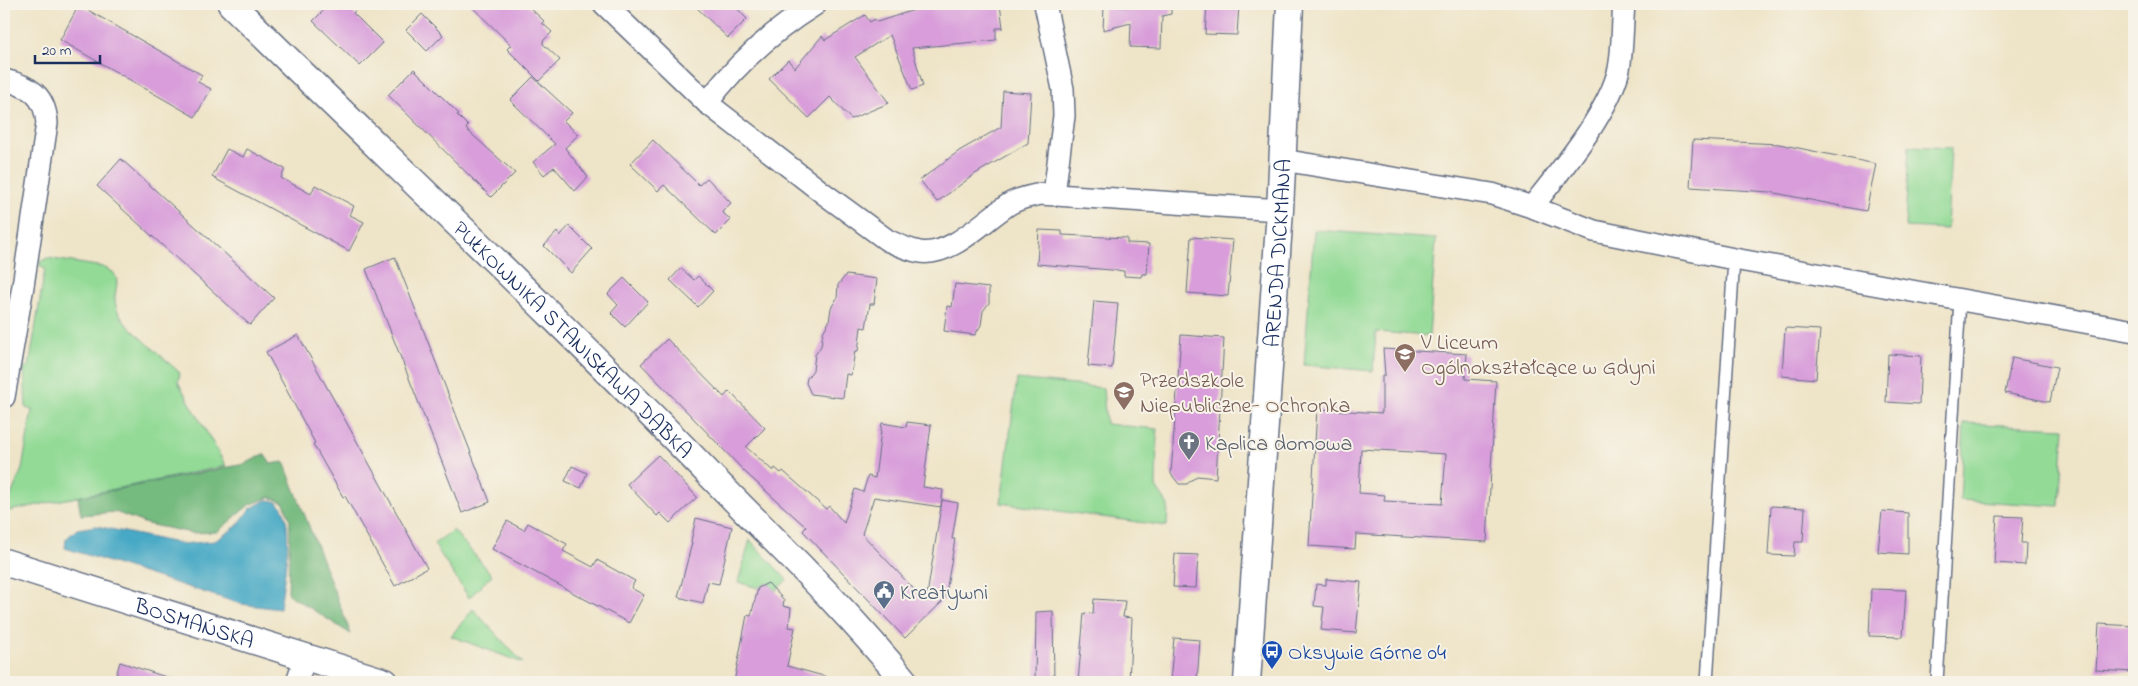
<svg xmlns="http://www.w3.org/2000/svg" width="2138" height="686" font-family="'Indie Flower',sans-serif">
<rect width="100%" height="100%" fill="#f7f3e8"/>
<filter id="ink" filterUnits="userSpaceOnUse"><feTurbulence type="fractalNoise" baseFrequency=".02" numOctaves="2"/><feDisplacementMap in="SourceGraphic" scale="10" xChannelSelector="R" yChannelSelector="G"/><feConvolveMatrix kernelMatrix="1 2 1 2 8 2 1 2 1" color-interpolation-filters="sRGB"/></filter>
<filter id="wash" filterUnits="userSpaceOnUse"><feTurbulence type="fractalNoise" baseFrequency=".0096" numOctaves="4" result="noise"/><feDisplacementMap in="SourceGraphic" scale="20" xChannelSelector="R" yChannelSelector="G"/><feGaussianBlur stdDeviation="1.12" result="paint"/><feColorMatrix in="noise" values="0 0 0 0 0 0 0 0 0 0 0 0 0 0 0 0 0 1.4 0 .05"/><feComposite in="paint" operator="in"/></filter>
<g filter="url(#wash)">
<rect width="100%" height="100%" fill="#eee4c7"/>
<g fill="#92da95" stroke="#56847a">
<path d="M1909,146L1951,148L1947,229L1905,227Z"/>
<path d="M1314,230L1436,239L1429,336L1376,332L1373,371L1304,365Z"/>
<path d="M47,258L103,267L113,272C121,282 114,290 115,301C116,310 121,317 126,324L180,373L178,382L226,466L4,512L22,469L32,410L26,408L24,367H29L45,269L40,266V262Z"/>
<path d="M1017,379L1103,388L1106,424L1157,429L1156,487L1168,505L1167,526L1001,503Z"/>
<path d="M1964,423L2064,428L2059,506L1960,500Z"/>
<path d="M453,530L492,575L469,598L434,544Z"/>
<path d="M750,540L787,580L775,591L768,583L758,588L738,582Z"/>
<path d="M473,609L523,663L451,636Z"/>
</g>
<path fill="#75ba7e" stroke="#48746e" d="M264,454L271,464L284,462L351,634L288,594L290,519L284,503L270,497L249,505L217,532L192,533L147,524L115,512L81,515L78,497L245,464Z"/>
<path fill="#46a9c5" stroke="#306c92" d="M266,500C270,500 275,501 278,503C297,516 282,588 280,609L241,604L65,548L66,539L77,529L96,526L182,544L215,541L237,526L250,509Z"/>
<g id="blocks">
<g fill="#d89dda" fill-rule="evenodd">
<path d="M330,4H361L353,13L383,43L360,66L313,21Z"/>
<path d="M469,4H526L544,21L542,23L552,32L543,41V44L560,60L539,81L507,49L511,45Z"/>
<path d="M693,4H733L747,19L728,38Z"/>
<path d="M917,4H1000L1003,28H996V40L912,48L923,86L912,90L890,35L855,57L889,103L851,119L830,97L809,118L769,79L788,60L795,68L822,36L825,40L865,15L870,22L875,19L877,22L917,9Z"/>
<path d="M1129,4H1163V8H1171V14L1162,16L1161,48L1130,47L1131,23L1103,30L1104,6L1128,7Z"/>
<path d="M1207,4H1239L1237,35L1205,34Z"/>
<path d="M79,5L202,75L198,82L211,89L195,117L60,40Z"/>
<path d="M422,14L443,35L427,51L406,30Z"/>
<path d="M414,69L459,114L457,115L468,126L466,129L515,173L491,197L388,95Z"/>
<path d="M533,77L572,113L564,121L578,135L565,148L588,177L575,191L554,167L544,175L533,162L555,144L510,100Z"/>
<path d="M1003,91L1031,93L1028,143L975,174L937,202L920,180L959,151L1001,127Z"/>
<path d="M653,140L699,185L707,178L731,203L722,212L731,220L716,235L664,185L658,191L630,164Z"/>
<path d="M1693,140L1779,144L1876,164L1866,211L1770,192L1690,187Z"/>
<path d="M227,149L243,157L247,149L285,169L281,178L311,194L315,185L354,206L350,215L364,222L349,251L212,177Z"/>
<path d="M121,159L274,298L250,325L97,186Z"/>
<path d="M569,226L592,249L571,273L544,246L557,232L560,236Z"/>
<path d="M1039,230L1062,231V235L1127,238V243L1149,244L1147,274H1142L1141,277L1124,276V271L1037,264Z"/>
<path d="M1191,237L1233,240L1228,296L1187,293Z"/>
<path d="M395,257L490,502L462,513L366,269Z"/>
<path d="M681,268L694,280L698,276L713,291L698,307L670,280Z"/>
<path d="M846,275L877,279L874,304H870L866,328L861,327L858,351H855L851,375L846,374L843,398L811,394L806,383L807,378L813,370L815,355L821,346L823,332L829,322L831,308L837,298L838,285Z"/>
<path d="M624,278L648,302L625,327L611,313L618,305L608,294Z"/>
<path d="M955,284L989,288V303L983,311L981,325L975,335L944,331L947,306L952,307Z"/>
<path d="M1094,301L1118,303L1112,368L1088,366Z"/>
<path d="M1785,328L1820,330L1816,379L1782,376Z"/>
<path d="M298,335L427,568L395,586L345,496L343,497L313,444L315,443L266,352Z"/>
<path d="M1181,335L1224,338L1216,478L1197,476L1187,484H1179L1171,474Z"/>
<path d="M667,339L724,397L729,391L765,428L746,447L773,471L775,468L781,473L783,471L826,509L829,506L844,523L855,489L863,492L868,476L875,478L882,423L906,427L907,422L931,425L923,487L943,490L941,507L874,497L862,534L926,602L942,500L958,503L952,539H955L945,599L905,638L803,531L806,527L746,473L641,364Z"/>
<path d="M1383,349L1467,354L1465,379L1496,381L1487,542L1356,534L1355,549L1309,546L1317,409L1382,413V375H1385ZM1361,449L1446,454L1442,504L1384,501L1385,495L1359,493Z"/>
<path d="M1888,354L1921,356L1919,404L1886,402Z"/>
<path d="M2012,358L2057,367L2050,402L2005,393Z"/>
<path d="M658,455L697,497L670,523L660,513L657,516L627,484Z"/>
<path d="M572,466L587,473L581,488L565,481Z"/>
<path d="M1771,506L1805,508L1803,542H1795L1794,556L1768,555Z"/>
<path d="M1882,511L1908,513V554L1878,552Z"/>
<path d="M1997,516L2023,517L2021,543H2026L2025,565L1994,563Z"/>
<path d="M696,518L732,527L719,584L708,582L703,603L678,597L692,543L691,541Z"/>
<path d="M507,521L524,530L528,523L567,544L563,551L593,567L597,560L635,581L631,588L644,595L629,623L492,549Z"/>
<path d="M1175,554L1198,555L1196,588L1173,587Z"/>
<path d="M1326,579L1361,582L1356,633L1321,630L1324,607L1314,606L1316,584L1326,585Z"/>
<path d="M768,583L784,600L783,606L791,608L789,627L795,628L787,666L827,677L826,682H734L747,615L751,616L758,588Z"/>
<path d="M1871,589L1906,590L1903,637L1869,636Z"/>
<path d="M1094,599L1125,601L1123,617L1132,618L1129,682H1078L1084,613L1093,614Z"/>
<path d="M1053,611L1054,682H1035L1036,612Z"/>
<path d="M2099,624L2134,626V672L2096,670Z"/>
<path d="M1174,638L1200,640L1197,682H1170Z"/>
<path d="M120,662L172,679L171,682H114Z"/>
</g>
</g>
</g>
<g filter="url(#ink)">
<use href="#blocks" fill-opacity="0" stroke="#656e83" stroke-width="1"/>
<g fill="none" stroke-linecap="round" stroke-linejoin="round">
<g stroke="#656e83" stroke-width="14">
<g id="service">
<path d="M1707,682L1734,259"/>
<path d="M1937,682L1960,300"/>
</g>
</g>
<g stroke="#656e83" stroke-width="24">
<g id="minor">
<path d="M604,4L707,103L823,193L887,240C898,245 908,250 920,252C952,257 986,218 1011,203C1021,198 1030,196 1041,194L1280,210"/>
<path d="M1045,4L1063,89L1064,116L1054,194"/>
<path d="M4,80C30,86 45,95 47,123L23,286L4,397"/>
<path d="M707,103C737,63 774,30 816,4"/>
<path d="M1282,160L1492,194L1532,207L1594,231L1734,259L2134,331"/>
<path d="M1532,207C1560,171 1609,113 1619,69C1623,48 1622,25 1624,4"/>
<path d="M297,682L305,657"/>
</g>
</g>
<g stroke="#656e83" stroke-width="29">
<g id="tertiary">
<path id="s1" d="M231,4C392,162 557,317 714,479C779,545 847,610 905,682"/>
<path id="s2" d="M4,562L385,682"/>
<path id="s3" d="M1247,682L1280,210L1290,4"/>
</g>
</g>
<use href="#service" stroke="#fff" stroke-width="11"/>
<use href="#minor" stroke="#fff" stroke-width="21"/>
<use href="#tertiary" stroke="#fff" stroke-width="26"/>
</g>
</g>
<defs>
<g id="school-pin" transform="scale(1.125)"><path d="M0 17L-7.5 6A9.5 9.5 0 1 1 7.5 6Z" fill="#8d6e63" stroke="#f7f3e8"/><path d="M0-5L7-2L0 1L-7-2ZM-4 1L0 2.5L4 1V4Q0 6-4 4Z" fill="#fff"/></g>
<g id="church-pin" transform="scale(1.125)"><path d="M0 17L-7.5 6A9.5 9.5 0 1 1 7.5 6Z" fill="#6b7280" stroke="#f7f3e8"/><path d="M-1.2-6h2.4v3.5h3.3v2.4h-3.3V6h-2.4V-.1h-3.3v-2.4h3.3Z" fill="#fff"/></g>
<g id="civic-pin" transform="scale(1.125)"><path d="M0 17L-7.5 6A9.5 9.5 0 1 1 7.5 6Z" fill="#5c6f8a" stroke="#f7f3e8"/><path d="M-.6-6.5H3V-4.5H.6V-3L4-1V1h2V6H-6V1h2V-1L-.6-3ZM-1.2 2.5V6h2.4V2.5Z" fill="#fff"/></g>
<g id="bus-pin" transform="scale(1.125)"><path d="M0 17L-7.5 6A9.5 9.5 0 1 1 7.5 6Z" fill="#1a4fb4" stroke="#f7f3e8"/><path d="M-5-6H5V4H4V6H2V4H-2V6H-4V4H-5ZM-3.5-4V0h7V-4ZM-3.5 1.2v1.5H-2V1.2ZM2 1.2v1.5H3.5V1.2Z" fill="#fff"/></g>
</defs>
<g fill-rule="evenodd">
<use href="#school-pin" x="1405" y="354"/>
<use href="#school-pin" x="1124" y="392"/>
<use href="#church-pin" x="1189" y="442"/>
<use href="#civic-pin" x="884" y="591"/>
<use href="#bus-pin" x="1272" y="651"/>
</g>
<g text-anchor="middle" stroke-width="4" stroke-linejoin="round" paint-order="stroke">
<g font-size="22" fill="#1b2f5e" stroke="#f7f3e8">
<text dy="8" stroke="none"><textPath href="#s3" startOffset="430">ARENDA DICKMANA</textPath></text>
<text dy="8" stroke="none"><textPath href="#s1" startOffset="479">PUŁKOWNIKA STANISŁAWA DĄBKA</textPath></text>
<text dy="8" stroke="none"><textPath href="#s2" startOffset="200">BOSMAŃSKA</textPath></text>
</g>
<g font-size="22" fill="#785e54" stroke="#f7f3e8" text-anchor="start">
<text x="1421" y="349">V Liceum<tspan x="1421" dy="25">Ogólnokształcące w Gdyni</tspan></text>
<text x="1140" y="387">Przedszkole<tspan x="1140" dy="25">Niepubliczne- Ochronka</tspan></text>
</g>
<g font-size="22" fill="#5b616d" stroke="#f7f3e8" text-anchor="start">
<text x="1205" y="450">Kaplica domowa</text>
</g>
<g font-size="22" fill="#4e5e75" stroke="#f7f3e8" text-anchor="start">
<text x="900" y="599">Kreatywni</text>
</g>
<g font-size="22" fill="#164399" stroke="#f7f3e8" text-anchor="start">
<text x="1288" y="659">Oksywie Górne 04</text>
</g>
</g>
<rect width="2138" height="686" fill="none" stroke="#f7f3e8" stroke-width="20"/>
<path d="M35 55v8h65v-8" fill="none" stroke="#1b2f5e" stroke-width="2.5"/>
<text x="42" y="55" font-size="15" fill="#1b2f5e" stroke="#f7f3e8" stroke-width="4" paint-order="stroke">20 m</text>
</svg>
